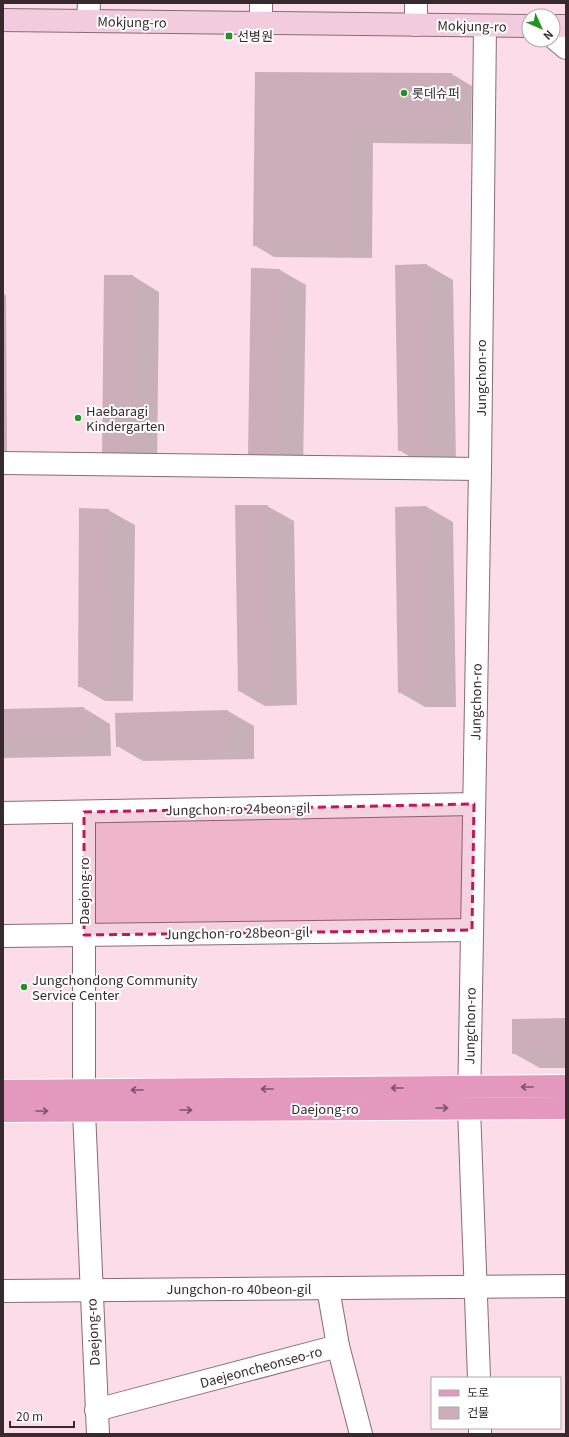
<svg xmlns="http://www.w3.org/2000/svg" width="569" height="1437" font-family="Georgia,'Noto Sans KR',serif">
<rect width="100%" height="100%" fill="#fbdce8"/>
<g fill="#0003">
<path d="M256,73L452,74L472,86L471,144L373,143L372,258L274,257L254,245Z"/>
<path d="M427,265L453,280L456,465L425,466L399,450L396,266Z"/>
<path d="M280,270L306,285L303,470H275L249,455Z"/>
<path d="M133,276L159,292L157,468H129L103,453Z"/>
<path d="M3,294L6,295L7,454H3Z"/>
<path d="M267,506L294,521L297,705L265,706L239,691Z"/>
<path d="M427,507L453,522L456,707H425L399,692L396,508Z"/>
<path d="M108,510L135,525L133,701H105L79,686Z"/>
<path d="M84,708L110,724L111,756L3,758V710Z"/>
<path d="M228,711L254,726V759L143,761L117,746Z"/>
<path d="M566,1019V1068H540L513,1053Z"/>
</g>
<g fill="#ccaeba">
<path d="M255,72L452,73L451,133L353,132L352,247L253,246Z"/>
<path d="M427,264L430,450L398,451L395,265Z"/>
<path d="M251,268L280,269L277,455H248Z"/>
<path d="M104,275H133L131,454L102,453Z"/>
<path d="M235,505H268L271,691H238Z"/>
<path d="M427,506L430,692L398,693L395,507Z"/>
<path d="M79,508L109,509L107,687H78Z"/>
<path d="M84,707L85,742L3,743V709Z"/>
<path d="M228,710V744L116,747L115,713Z"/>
<path d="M566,1018V1052L512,1054V1019Z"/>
</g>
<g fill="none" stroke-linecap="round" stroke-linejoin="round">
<g stroke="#886c77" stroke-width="24">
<g id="street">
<path d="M88,21L89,3"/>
<path d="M261,24V3"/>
<path d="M416,25V3"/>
<path d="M553,37L566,48"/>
<path d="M3,463L480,469"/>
<path d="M84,812V1091"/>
<path d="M3,813L474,804"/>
<path d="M3,936L472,930"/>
<path d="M84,1111L98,1434"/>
<path d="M328,1288L338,1346L361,1434"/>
<path d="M3,1291L566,1286"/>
<path d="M479,1378L469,1108L480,469L485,26"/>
<path d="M96,1410L338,1346"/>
<path d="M480,1428V1434"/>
</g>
</g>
<g stroke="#886c77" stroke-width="24">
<g id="secondary">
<path d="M3,20L529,26"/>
<path d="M553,26H566"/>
</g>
</g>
<g stroke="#fff" stroke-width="24">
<g id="primary">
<path d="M3,1091L566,1086"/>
<path d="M3,1111L566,1108"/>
</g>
</g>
<use href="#street" stroke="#fff" stroke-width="22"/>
<use href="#secondary" stroke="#f2ccde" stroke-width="22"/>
<use href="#primary" stroke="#e598be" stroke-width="22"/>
</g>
<defs><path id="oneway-shaft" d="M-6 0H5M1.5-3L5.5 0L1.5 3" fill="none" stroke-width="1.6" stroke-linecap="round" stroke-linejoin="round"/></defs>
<g stroke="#7c5668">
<use href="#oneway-shaft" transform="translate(527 1087) rotate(180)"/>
<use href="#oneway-shaft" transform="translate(397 1088) rotate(180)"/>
<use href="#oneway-shaft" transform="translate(267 1089) rotate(180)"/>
<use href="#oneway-shaft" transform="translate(137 1090) rotate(180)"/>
<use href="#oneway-shaft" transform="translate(442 1108)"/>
<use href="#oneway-shaft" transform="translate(186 1110)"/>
<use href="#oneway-shaft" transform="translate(42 1111)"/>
</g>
<path fill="#c2185b" fill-opacity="0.2" stroke="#c2185b" stroke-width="3" stroke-dasharray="8 5" stroke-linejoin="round" d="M474,804L472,930L84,935V812Z"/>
<g fill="#229421" stroke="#fff" stroke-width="1.5">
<rect x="225" y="32" width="8" height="8" rx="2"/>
<circle cx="404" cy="93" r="4"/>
<circle cx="78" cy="418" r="4"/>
<circle cx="24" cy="987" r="4"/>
</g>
<g text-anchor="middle" stroke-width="4" stroke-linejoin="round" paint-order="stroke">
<g font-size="13" fill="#362a2f" stroke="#fff">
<text transform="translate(132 22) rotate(1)" y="5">Mokjung-ro</text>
<text transform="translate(472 26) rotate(1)" y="5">Mokjung-ro</text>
<text transform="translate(481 378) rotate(-90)" y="5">Jungchon-ro</text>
<text transform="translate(476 702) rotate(-89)" y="5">Jungchon-ro</text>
<text transform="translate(238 809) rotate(-1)" y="5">Jungchon-ro 24beon-gil</text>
<text transform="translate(84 891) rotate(-90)" y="5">Daejong-ro</text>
<text transform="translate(237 933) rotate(-1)" y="5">Jungchon-ro 28beon-gil</text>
<text transform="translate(470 1026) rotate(-89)" y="5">Jungchon-ro</text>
<text x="325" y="1114">Daejong-ro</text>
<text x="239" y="1294">Jungchon-ro 40beon-gil</text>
<text transform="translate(93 1332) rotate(-93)" y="5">Daejong-ro</text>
<text transform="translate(261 1367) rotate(-15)" y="5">Daejeoncheonseo-ro</text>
</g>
<g font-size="13" fill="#362a2f" stroke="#fff" text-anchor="start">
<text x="237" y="41">선병원</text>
<text x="412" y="98">롯데슈퍼</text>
<text x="86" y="416">Haebaragi<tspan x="86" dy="15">Kindergarten</tspan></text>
<text x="32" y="985">Jungchondong Community<tspan x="32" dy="15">Service Center</tspan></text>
</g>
</g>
<rect width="569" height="1437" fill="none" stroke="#362a2f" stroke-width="8"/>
<rect x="431" y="1377" width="130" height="52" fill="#ffffff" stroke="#afaaac"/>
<rect x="439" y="1390" width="20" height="6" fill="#e598be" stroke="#afaaac"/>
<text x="467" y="1397" font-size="12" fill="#362a2f">도로</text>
<rect x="439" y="1407" width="20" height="12" fill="#ccaeba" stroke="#afaaac"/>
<text x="467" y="1417" font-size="12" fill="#362a2f">건물</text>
<g transform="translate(541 28) rotate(135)"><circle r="19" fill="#ffffff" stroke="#afaaac"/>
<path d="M0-3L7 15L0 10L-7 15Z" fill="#229421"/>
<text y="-6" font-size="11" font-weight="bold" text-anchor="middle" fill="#362a2f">N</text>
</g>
<path d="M10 1421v6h64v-6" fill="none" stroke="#362a2f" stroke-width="2"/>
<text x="16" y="1421" font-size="12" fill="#362a2f" stroke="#ffffff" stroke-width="3" paint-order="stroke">20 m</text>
</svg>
